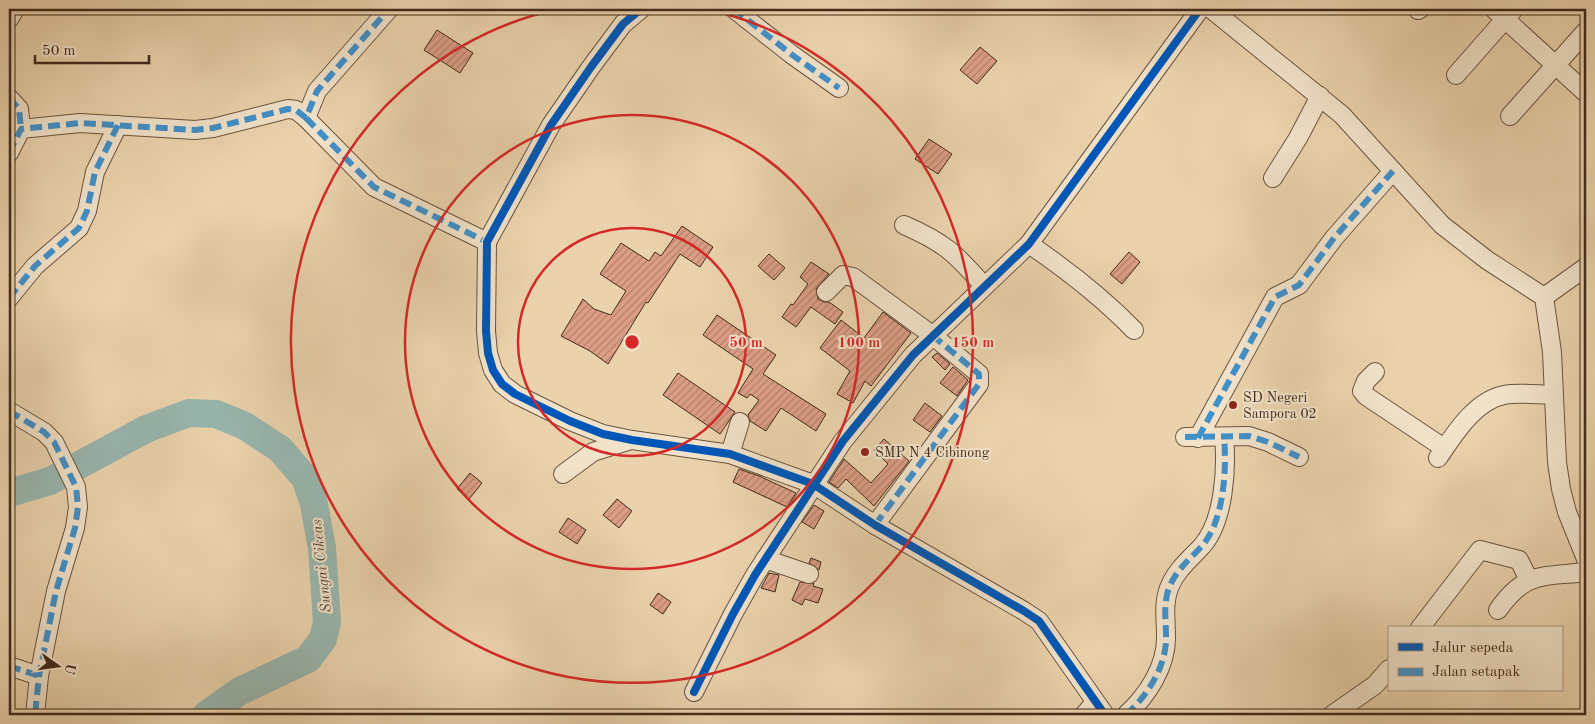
<svg xmlns="http://www.w3.org/2000/svg" width="1595" height="724" font-family="'Old Standard TT',serif">
<defs>
<pattern id="building-hatch" width="6" height="6" patternUnits="userSpaceOnUse" patternTransform="scale(1.25)"><rect width="6" height="6" fill="#dc9e85"/><path d="M-1 1l2-2M0 6l6-6M5 7l2-2" fill="none" stroke="#b4816c"/></pattern>
</defs>
<rect width="100%" height="100%" fill="#ead2ac"/>
<filter id="stains"><feTurbulence type="fractalNoise" baseFrequency=".004" numOctaves="4"/><feColorMatrix values="0 0 0 0 .2 0 0 0 0 .09 0 0 0 0 .02 0 0 0 .5 -.17"/></filter>
<radialGradient id="worn" r=".72"><stop offset=".6" stop-color="#630" stop-opacity="0"/><stop offset="1" stop-color="#630" stop-opacity=".3"/></radialGradient>
<g fill="none" stroke-linecap="round" stroke-linejoin="round">
<path stroke="#98b6ae" stroke-width="28" d="M9,493L50,481L146,429L189,413L216,414L245,426L280,449L305,478L314,504L322,548L327,622L323,639L308,659L240,691L206,715"/>
</g>
<g fill="url(#building-hatch)" stroke="#422a1b">
<path d="M437,30L473,53L460,73L424,50Z"/>
<path d="M980,47L997,61L977,84L960,70Z"/>
<path d="M929,139L952,154L938,174L915,159Z"/>
<path d="M682,226L713,247L700,267L680,254L648,303L646,302L608,364L590,351L561,336L583,299L594,309L611,315L626,291L600,274L621,243L649,261L655,252L661,256Z"/>
<path d="M1129,252L1140,262L1122,284L1110,274Z"/>
<path d="M769,254L785,268L774,280L758,266Z"/>
<path d="M811,262L829,274L816,289L818,299L824,302H829L843,312L835,324L811,307L796,327L782,317L791,304L793,305L808,284L800,277Z"/>
<path d="M883,312L911,333L871,386L865,381L853,403L837,394L850,371L820,348L841,320L864,338Z"/>
<path d="M717,315L776,355L763,374L826,414L816,431L781,408L766,431L750,421L748,415L759,400L750,394L747,398L738,393L753,369L703,335Z"/>
<path d="M937,353L950,364L945,370L932,357Z"/>
<path d="M953,367L968,380L957,396L940,383Z"/>
<path d="M678,373L735,412L720,434L663,395Z"/>
<path d="M925,403L942,416L930,432L913,420Z"/>
<path d="M884,439L909,461L874,506L846,479L838,488L829,482L844,459L871,483L888,464L874,450Z"/>
<path d="M739,469L759,476L796,493L787,507L733,482Z"/>
<path d="M470,473L482,483L469,499L457,489Z"/>
<path d="M617,499L632,511L619,528L603,515Z"/>
<path d="M814,505L824,511L814,529L802,522Z"/>
<path d="M568,518L586,530L577,544L559,532Z"/>
<path d="M811,558L821,562L819,570L809,563Z"/>
<path d="M769,573L779,575L775,592L761,588Z"/>
<path d="M800,582L814,583L813,586L823,589L818,603L805,599L802,605L792,600Z"/>
<path d="M658,593L671,602L663,614L650,605Z"/>
</g>
<g fill="none" stroke-linecap="round" stroke-linejoin="round">
<g stroke="#6c543f" stroke-width="20">
<g id="minor">
<path d="M641,9L623,24L591,67L551,125L487,242L486,331L488,353L493,370L502,384L515,394L570,421L603,434L632,440L730,454L813,484L875,525L1024,611L1039,621L1105,715"/>
<path d="M734,9L791,54L839,88"/>
<path d="M1211,9L1342,115L1442,225L1487,260L1544,297L1552,352L1557,462L1561,489L1567,512L1586,559"/>
<path d="M1494,9L1586,93"/>
<path d="M1418,10L1420,9"/>
<path d="M9,19L15,9"/>
<path d="M1456,75L1514,9"/>
<path d="M9,98L19,109L21,129"/>
<path d="M1510,116L1586,31"/>
<path d="M306,118L374,187L487,242"/>
<path d="M9,153L21,129L80,123L195,130L213,128L288,109L296,110L306,118L317,91L389,9"/>
<path d="M1273,178L1298,138L1320,96"/>
<path d="M904,225C945,243 955,253 984,286"/>
<path d="M1029,244C1067,270 1102,297 1134,330"/>
<path d="M826,292L843,275L853,277L932,335L979,374V384L875,525"/>
<path d="M1544,297L1586,267"/>
<path d="M9,298L35,266L79,228L87,211L95,172L118,125"/>
<path d="M1375,372L1366,381L1362,391L1366,396L1444,448"/>
<path d="M9,411L44,432L54,442L76,487L78,507L75,528L56,591L39,676L35,715"/>
<path d="M1185,437L1249,436L1268,442L1299,457"/>
<path d="M1198,438L1275,297L1299,285L1334,238L1393,171"/>
<path d="M730,454L740,422"/>
<path d="M1438,458C1454,435 1474,401 1504,395C1520,392 1538,395 1554,395"/>
<path d="M563,474L593,452L631,440"/>
<path d="M765,559L809,574"/>
<path d="M1498,610C1525,571 1543,577 1586,572"/>
<path d="M1420,628L1480,550L1519,560L1529,580"/>
<path d="M9,666L39,676"/>
<path d="M694,692L733,614L755,575L843,441L913,355L1029,244L1200,9"/>
<path d="M1084,715L1095,702"/>
<path d="M1126,715C1147,696 1167,666 1166,636C1166,620 1163,604 1169,588C1176,570 1189,560 1202,546C1224,521 1227,469 1224,437"/>
<path d="M1332,715L1375,685L1389,669"/>
</g>
</g>
<use href="#minor" stroke="#f1e2c9" stroke-width="18"/>
<g stroke="#4090c9" stroke-width="6" stroke-dasharray="12 6" stroke-linecap="butt">
<path d="M734,9L791,54L839,88"/>
<path d="M9,19L15,9"/>
<path d="M9,98L19,109L21,129"/>
<path d="M306,118L374,187L487,242L489,237"/>
<path d="M9,153L21,129L80,123L195,130L213,128L288,109L296,110L306,118L317,91L389,9"/>
<path d="M9,298L35,266L79,228L87,211L95,172L118,125"/>
<path d="M9,411L44,432L54,442L76,487L78,507L75,528L56,591L39,676L35,715"/>
<path d="M1185,437L1249,436L1268,442L1299,457"/>
<path d="M1198,438L1275,297L1299,285L1334,238L1393,171"/>
<path d="M875,525L979,384V374L932,335"/>
<path d="M9,666L39,676"/>
<path d="M1126,715C1147,696 1167,666 1166,636C1166,620 1163,604 1169,588C1176,570 1189,560 1202,546C1224,521 1227,469 1224,437"/>
</g>
<g stroke="#f1e2c9" stroke-width="11">
<g id="cycleway">
<path d="M641,9L623,24L591,67L551,125L487,242L486,331L488,353L493,370L502,384L515,394L570,421L603,434L632,440L730,454L813,484L875,525L1024,611L1039,621L1105,715"/>
<path d="M694,692L733,614L755,575L843,441L913,355L1029,244L1200,9"/>
</g>
</g>
<use href="#cycleway" stroke="#0057b8" stroke-width="8"/>
</g>
<g fill="none" stroke="#d62828" stroke-width="2.5">
<circle cx="632" cy="342" r="114"/>
<circle cx="632" cy="342" r="227"/>
<path d="M706 9A341 341 0 1 1 558 9"/>
</g>
<g fill="#8f2418" stroke="#f1e2c9" stroke-width="2">
<circle cx="1233" cy="405" r="5"/>
<circle cx="865" cy="452" r="5"/>
</g>
<g text-anchor="middle" stroke-width="4" stroke-linejoin="round" paint-order="stroke">
<g font-size="14" fill="#422a1b" stroke="#f1e2c9" text-anchor="start">
<text x="1243" y="402">SD Negeri<tspan x="1243" dy="16">Sampora 02</tspan></text>
<text x="875" y="457">SMP N 4 Cibinong</text>
</g>
<g font-size="15" font-style="italic" fill="#534638" stroke="#f1e2c9">
<text transform="translate(321 566) rotate(-96)" y="5">Sungai Cikeas</text>
</g>
</g>
<circle cx="632" cy="342" r="8" fill="#d62828" stroke="#f1e2c9" stroke-width="2.5"/>
<g font-size="15" text-anchor="middle" font-weight="bold" fill="#d62828" stroke="#f1e2c9" stroke-width="4" stroke-linejoin="round" paint-order="stroke">
<text x="746" y="347">50 m</text>
<text x="859" y="347">100 m</text>
<text x="973" y="347">150 m</text>
</g>
<rect width="1595" height="724" fill="none" stroke="#ead2ac" stroke-width="30"/>
<rect x="10" y="10" width="1575" height="704" fill="none" stroke="#422a1b" stroke-width="2.5"/>
<rect x="15" y="15" width="1565" height="694" fill="none" stroke="#422a1b"/>
<rect x="1388" y="626" width="175" height="65" fill="#f1e2c9" stroke="#ab9883"/>
<rect x="1398" y="643" width="25" height="8" fill="#0057b8" stroke="#ab9883"/>
<text x="1432" y="652" font-size="15" fill="#422a1b">Jalur sepeda</text>
<rect x="1398" y="668" width="25" height="8" fill="#4090c9" stroke="#ab9883"/>
<text x="1432" y="676" font-size="15" fill="#422a1b">Jalan setapak</text>
<g transform="translate(58 666) rotate(104)" stroke="#f1e2c9" stroke-width="4" paint-order="stroke">
<path d="M0-4L9 19L0 12L-9 19Z" fill="#422a1b"/>
<text y="-8" font-size="14" font-weight="bold" text-anchor="middle" fill="#422a1b">U</text>
</g>
<path d="M35 55v8h114v-8" fill="none" stroke="#422a1b" stroke-width="2.5"/>
<text x="42" y="55" font-size="15" fill="#422a1b" stroke="#f1e2c9" stroke-width="4" paint-order="stroke">50 m</text>
<rect width="100%" height="100%" filter="url(#stains)"/>
<rect width="100%" height="100%" fill="url(#worn)"/>
</svg>
